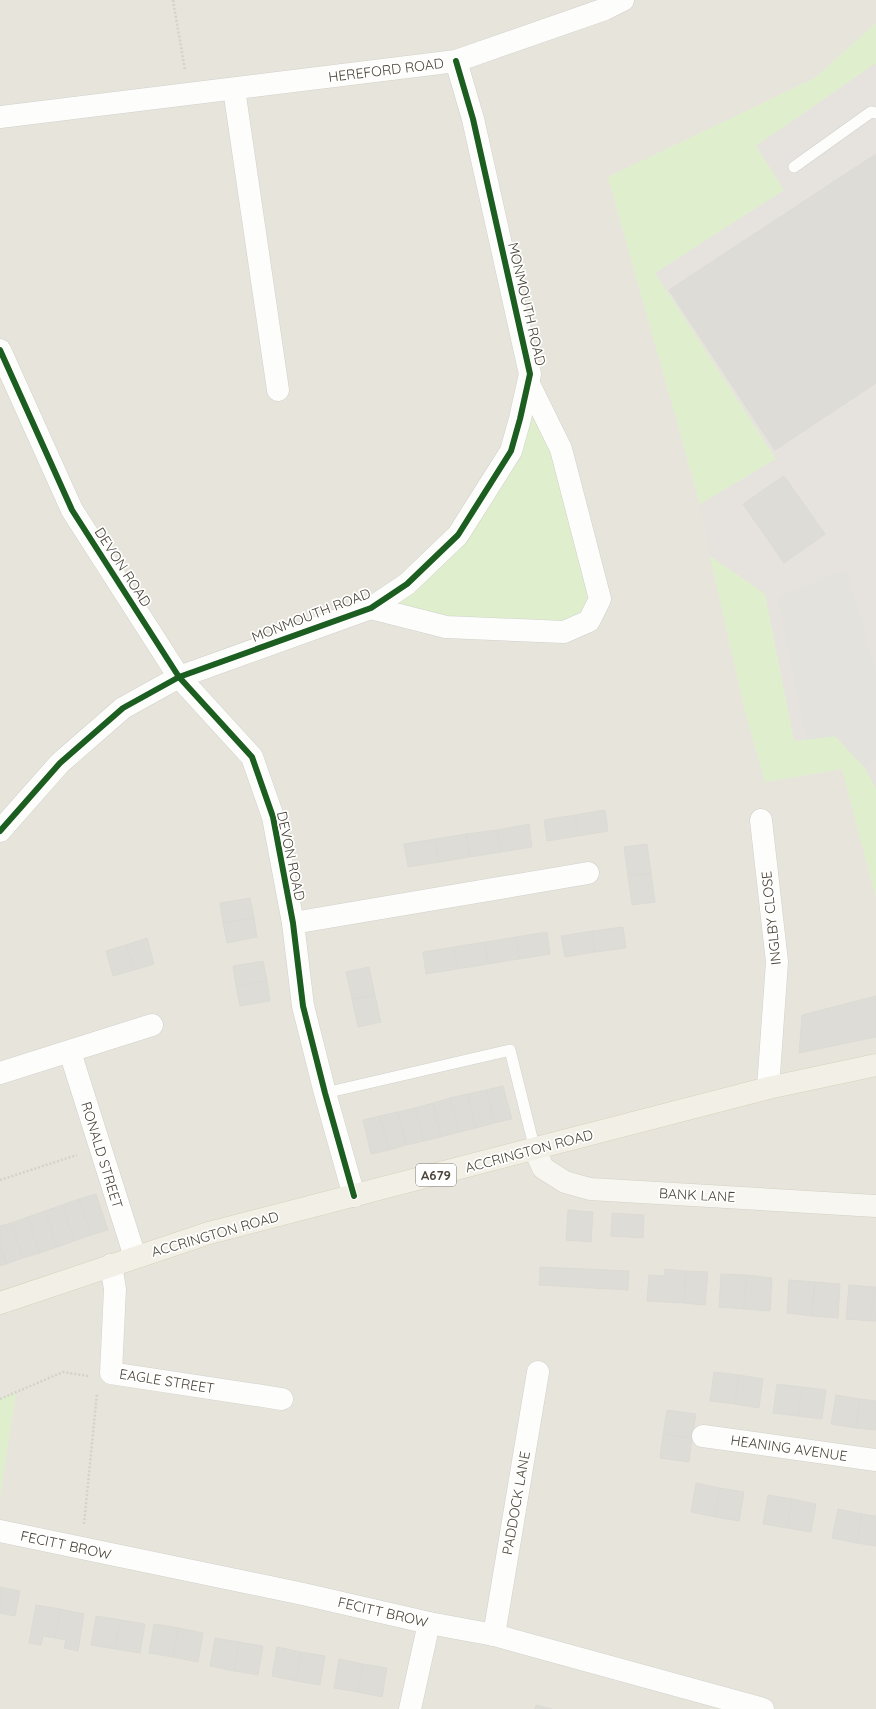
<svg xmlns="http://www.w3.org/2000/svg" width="876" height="1709" font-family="Quicksand,sans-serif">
<rect width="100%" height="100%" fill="#f3f3ee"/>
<rect fill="#e7e5db" x="0" y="0" width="876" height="1709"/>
<path fill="#e6e3de" d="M876,63V789L865,768L794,741L765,594L710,556L700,504L776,459L655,273L784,190L756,146Z"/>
<g fill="#dfefce">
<path d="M876,23V63L756,146L784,190L655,273L776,459L700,504L608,177L815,78Z"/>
<path d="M529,384L600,599L564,632L371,608L407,584L511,451Z"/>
<path d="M710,556L765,594L794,741L835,736L865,768L876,789V898L842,769L765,782L745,711Z"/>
<path d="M16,1393L0,1497V1398Z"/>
</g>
<path fill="#e3e2dd" d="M846,570L876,672V758L865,768L835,736L806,740L778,597Z"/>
<g fill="#dddcd6" stroke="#dcdad4">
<path d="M876,154V383L775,450L669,290Z"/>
<path d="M784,476L825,534L784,563L743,504Z"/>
<path d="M605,810L608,831L578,836L575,815Z"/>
<path d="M575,815L578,836L547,841L544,820Z"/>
<path d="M529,824L532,847L501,852L497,830Z"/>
<path d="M497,830L501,852L470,857L466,834Z"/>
<path d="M466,834L470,857L439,862L435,839Z"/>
<path d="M435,839L439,862L408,867L404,844Z"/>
<path d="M647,844L651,873L628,876L624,847Z"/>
<path d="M651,873L655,902L632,905L628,876Z"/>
<path d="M250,898L254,918L223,923L220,903Z"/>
<path d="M254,918L257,937L227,943L223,923Z"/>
<path d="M623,927L626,948L595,952L592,931Z"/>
<path d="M592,931L595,952L565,957L561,936Z"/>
<path d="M547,932L550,954L519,959L516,937Z"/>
<path d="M516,937L519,959L488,964L485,942Z"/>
<path d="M147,938L154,964L134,970L126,945Z"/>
<path d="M485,942L488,964L457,969L454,947Z"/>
<path d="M126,945L134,970L113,976L106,951Z"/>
<path d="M454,947L457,969L426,974L423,952Z"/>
<path d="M263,961L267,981L236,986L233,966Z"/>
<path d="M369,967L375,995L352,999L346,972Z"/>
<path d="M267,981L270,1001L240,1006L236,986Z"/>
<path d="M375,995L381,1022L358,1027L352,999Z"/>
<path d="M876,996V1037L799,1053L802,1015Z"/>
<path d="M503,1086L512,1119L494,1123L486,1090Z"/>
<path d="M486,1090L494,1123L476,1128L468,1094Z"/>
<path d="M468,1094L476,1128L459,1132L450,1098Z"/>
<path d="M450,1098L459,1132L441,1137L433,1103Z"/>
<path d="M433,1103L441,1137L424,1141L415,1108Z"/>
<path d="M415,1108L424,1141L406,1145L398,1112Z"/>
<path d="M398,1112L406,1145L389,1150L380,1116Z"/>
<path d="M380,1116L389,1150L371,1154L363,1120Z"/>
<path d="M96,1194L108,1230L91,1235L79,1199Z"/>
<path d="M79,1199L91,1235L74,1241L62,1205Z"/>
<path d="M62,1205L74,1241L57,1247L45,1211Z"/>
<path d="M568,1210L593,1212L591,1242L566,1240Z"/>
<path d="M45,1211L57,1247L40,1253L28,1217Z"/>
<path d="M612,1213L644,1215L643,1238L611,1236Z"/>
<path d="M28,1217L40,1253L23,1258L11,1223Z"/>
<path d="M11,1223L23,1258L6,1264L0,1245V1226Z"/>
<path d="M0,1245L6,1264L0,1266Z"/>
<path d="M540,1267L629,1271L628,1290L539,1285Z"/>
<path d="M665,1269L686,1271L684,1303L647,1301L649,1275L664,1276Z"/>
<path d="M686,1271L708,1272L705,1305L684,1303Z"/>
<path d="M721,1274L747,1275L744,1309L719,1307Z"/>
<path d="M747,1275L772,1278L770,1311L744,1309Z"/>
<path d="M789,1280L815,1282L812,1316L787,1313Z"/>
<path d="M815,1282L840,1284L838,1318L812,1316Z"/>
<path d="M849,1285L874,1287L871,1321L846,1319Z"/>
<path d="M874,1287H876V1321H871Z"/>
<path d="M714,1372L739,1375L735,1404L710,1401Z"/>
<path d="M739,1375L763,1379L759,1408L735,1404Z"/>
<path d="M777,1384L802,1387L798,1416L773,1413Z"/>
<path d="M802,1387L826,1390L822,1419L798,1416Z"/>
<path d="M836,1395L860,1399L856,1428L831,1424Z"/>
<path d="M860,1399L876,1401V1430L856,1428Z"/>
<path d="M667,1410L696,1414L692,1438L663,1434Z"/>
<path d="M663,1434L692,1438L689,1462L660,1458Z"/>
<path d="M696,1483L720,1488L715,1517L691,1512Z"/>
<path d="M720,1488L744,1492L739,1521L715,1517Z"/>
<path d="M768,1495L792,1499L787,1528L763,1524Z"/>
<path d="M792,1499L816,1504L811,1532L787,1528Z"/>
<path d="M838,1509L862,1514L857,1543L832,1538Z"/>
<path d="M862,1514L876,1516V1546L857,1543Z"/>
<path d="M0,1587L20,1591L15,1616L0,1613Z"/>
<path d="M36,1605L60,1609L55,1638L43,1636L41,1645L29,1643Z"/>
<path d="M60,1609L84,1614L78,1651L64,1648L66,1640L55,1638Z"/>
<path d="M96,1616L121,1620L115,1649L91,1645Z"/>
<path d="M121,1620L145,1624L140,1653L115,1649Z"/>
<path d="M154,1624L179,1628L173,1657L149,1653Z"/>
<path d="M179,1628L203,1633L198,1662L173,1657Z"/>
<path d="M215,1638L239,1642L234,1671L210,1666Z"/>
<path d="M239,1642L263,1646L258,1675L234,1671Z"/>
<path d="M277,1647L301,1652L296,1681L272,1676Z"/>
<path d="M301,1652L325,1656L320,1685L296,1681Z"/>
<path d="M339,1659L363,1664L358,1692L334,1688Z"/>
<path d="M363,1664L387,1668L382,1697L358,1692Z"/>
<path d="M536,1705L552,1709H535Z"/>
</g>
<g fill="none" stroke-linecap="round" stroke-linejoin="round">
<g stroke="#d1d0cb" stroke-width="12">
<g id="service">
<path d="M794,167L871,112L876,113"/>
<path d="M325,1093L510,1050L535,1150"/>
</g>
</g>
<g stroke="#d1d0cb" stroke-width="23">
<g id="minor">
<path d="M234,89L278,390"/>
<path d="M0,117L456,61L605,9L623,0"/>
<path d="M0,350L72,510L179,677L252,757L273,817L293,923L303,1006L325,1093L354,1196"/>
<path d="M371,608L446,627L564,632L589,621L600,599L561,449L529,384"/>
<path d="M761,820L777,962L768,1088"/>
<path d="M0,831L60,763L123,708L179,677L371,608L407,584L458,535L511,451L520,419L530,374L473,119L456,61"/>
<path d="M293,923L588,873"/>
<path d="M70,1052L135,1257"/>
<path d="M0,1073L152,1025"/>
<path d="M111,1265L115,1289L111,1373L282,1399"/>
<path d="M703,1436L876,1460"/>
<path d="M494,1635L538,1372"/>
<path d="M410,1709L429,1623"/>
</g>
</g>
<g stroke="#d1d0cb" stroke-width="23">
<path id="tertiary" d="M0,1531L303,1594L429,1623L494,1635L763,1709"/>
</g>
<g stroke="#d3d0c5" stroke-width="23">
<path id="secondary" d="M535,1150L543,1168L565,1182L590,1189L876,1206"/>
</g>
<g stroke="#d6d0bb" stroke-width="23">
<path id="primary" d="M0,1303L209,1233L768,1088L876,1065"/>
</g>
<g stroke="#d3d2cc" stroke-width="2.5" stroke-dasharray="2 2" stroke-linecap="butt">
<path d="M173,0L185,70"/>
<path d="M0,1180L77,1155"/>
<path d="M0,1399L63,1372L88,1376"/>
<path d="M84,1524L97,1393"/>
</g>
<use href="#service" stroke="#fdfdfc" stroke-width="11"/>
<use href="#minor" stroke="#fdfdfc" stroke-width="22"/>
<use href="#tertiary" stroke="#fdfdfc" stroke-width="22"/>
<use href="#secondary" stroke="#f7f6f1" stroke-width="22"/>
<use href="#primary" stroke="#f2f0e6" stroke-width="22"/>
<g stroke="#fff" stroke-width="8">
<g id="cycleway">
<path d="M0,350L72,510L179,677L252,757L273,817L293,923L303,1006L325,1093L354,1196"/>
<path d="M0,831L60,763L123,708L179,677L371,608L407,584L458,535L511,451L520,419L530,374L473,119L456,61"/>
</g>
</g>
<use href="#cycleway" stroke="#1b5e20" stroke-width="6"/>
</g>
<g text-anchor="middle" stroke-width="3.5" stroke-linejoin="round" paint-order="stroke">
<rect fill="#fff" stroke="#817d74" stroke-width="1" x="416" y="1164" width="40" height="22" rx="3"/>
<g font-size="13" font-weight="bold" fill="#4b4538">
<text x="436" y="1180">A679</text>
</g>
<g font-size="14" fill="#4b4538" stroke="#fff">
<text transform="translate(386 70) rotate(-7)" y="5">HEREFORD ROAD</text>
<text transform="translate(527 304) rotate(77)" y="5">MONMOUTH ROAD</text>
<text transform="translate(123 567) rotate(57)" y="5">DEVON ROAD</text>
<text transform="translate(311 615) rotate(-21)" y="5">MONMOUTH ROAD</text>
<text transform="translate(291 856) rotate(78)" y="5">DEVON ROAD</text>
<text transform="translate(771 918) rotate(-96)" y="5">INGLBY CLOSE</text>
<text transform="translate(529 1151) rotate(-15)" y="5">ACCRINGTON ROAD</text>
<text transform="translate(102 1155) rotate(73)" y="5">RONALD STREET</text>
<text transform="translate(697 1195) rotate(3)" y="5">BANK LANE</text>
<text transform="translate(215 1234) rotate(-16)" y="5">ACCRINGTON ROAD</text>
<text transform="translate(167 1381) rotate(9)" y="5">EAGLE STREET</text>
<text transform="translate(789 1448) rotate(8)" y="5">HEANING AVENUE</text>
<text transform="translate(516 1503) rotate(-80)" y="5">PADDOCK LANE</text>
<text transform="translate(66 1545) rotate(12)" y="5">FECITT BROW</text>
<text transform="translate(383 1612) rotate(13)" y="5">FECITT BROW</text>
</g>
</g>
</svg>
